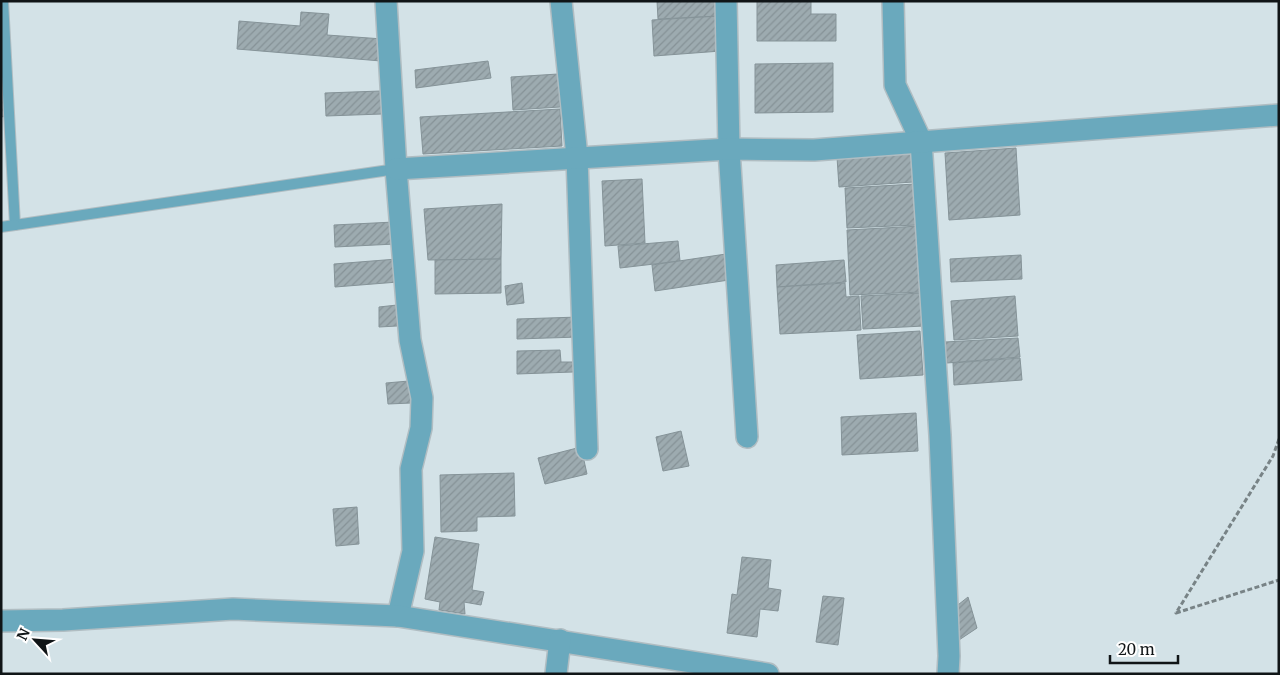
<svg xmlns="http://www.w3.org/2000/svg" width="1280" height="675" font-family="Merriweather,serif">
<defs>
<pattern id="building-hatch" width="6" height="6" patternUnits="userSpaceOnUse" patternTransform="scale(1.25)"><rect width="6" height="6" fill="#9dabb0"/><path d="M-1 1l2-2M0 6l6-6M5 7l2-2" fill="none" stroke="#869297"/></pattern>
</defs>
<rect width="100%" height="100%" fill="#d3e2e7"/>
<g fill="url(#building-hatch)" stroke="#859398">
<path d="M657,1H719V16L658,19Z"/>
<path d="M757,1H811V14H836V41H757Z"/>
<path d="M301,12L329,14L327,35L383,39L381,61L237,49L239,21L300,26Z"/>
<path d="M719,16L721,51L654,56L652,20Z"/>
<path d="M488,61L491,78L416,88L415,70Z"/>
<path d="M833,63V112L755,113V64Z"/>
<path d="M558,74L560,107L513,110L511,77Z"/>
<path d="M1,76L7,116L1,117Z"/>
<path d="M381,91L382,114L326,116L325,93Z"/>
<path d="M560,109L562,146L423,154L420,117Z"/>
<path d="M1016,148L1020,215L949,220L945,153Z"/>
<path d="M912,152L913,182L839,187L837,157Z"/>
<path d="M642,179L645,243L605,246L602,181Z"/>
<path d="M915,184L917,225L847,228L845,188Z"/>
<path d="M502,204L501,259L428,260L424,209Z"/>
<path d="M394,222L395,244L335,247L334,225Z"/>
<path d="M920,226L922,292L850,295L847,230Z"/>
<path d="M678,241L680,261L620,268L618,246Z"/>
<path d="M726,254L729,280L655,291L652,265Z"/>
<path d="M1021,255L1022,279L951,282L950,259Z"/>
<path d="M397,259L398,282L335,287L334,264Z"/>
<path d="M501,259V293L435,294V260Z"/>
<path d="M844,260L846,282L777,287L776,265Z"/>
<path d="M522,283L524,303L507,305L505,286Z"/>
<path d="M845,283L846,297L859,296L861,330L780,334L777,287Z"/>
<path d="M922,293L924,326L863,329L861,296Z"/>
<path d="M1015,296L1018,336L954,340L951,301Z"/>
<path d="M397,305V326L379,327V307Z"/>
<path d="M579,317V337L517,339V319Z"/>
<path d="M920,331L923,375L860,379L857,335Z"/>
<path d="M1018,338L1020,357L947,363L945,342Z"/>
<path d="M560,350L561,362H576L573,372L517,374V351Z"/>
<path d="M1020,358L1022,380L954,385L953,363Z"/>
<path d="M409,381L411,403L388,404L386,383Z"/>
<path d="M916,413L918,451L842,455L841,417Z"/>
<path d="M681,431L689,466L663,471L656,437Z"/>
<path d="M581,447L587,474L545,484L538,458Z"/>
<path d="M514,473L515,516L477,517V531L441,532L440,475Z"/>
<path d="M357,507L359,544L336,546L333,509Z"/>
<path d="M435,537L479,544L472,590L484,592L481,605L464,602L465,614L439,610L440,602L425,599Z"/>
<path d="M742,557L771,560L768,588L781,590L778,611L760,609L757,637L727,633L732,594L737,595Z"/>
<path d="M823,596L844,598L838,645L816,642Z"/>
<path d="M968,597L977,628L956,642L949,612Z"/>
</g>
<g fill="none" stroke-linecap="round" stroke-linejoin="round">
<g stroke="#b0bdc2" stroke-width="12">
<g id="lane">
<path d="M3,1L15,225L396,169"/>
<path d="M1,227L15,225"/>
</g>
</g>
<g stroke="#b0bdc2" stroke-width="24">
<g id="street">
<path d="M386,1L396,169L410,340L422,398L421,428L411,469L413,551L398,616"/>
<path d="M561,1L577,157L587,449"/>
<path d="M726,1L729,149L747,437"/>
<path d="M893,1L895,85L921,141L940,435L949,656L948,674"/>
<path d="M396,169L729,149L814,150L1279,115"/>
<path d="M1,621L63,620L233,609L398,616L768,674"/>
<path d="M556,674L560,640"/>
</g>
</g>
<path stroke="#788386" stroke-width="3" stroke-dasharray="5 2.5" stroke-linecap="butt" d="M1279,439L1273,456L1176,613L1279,580"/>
<use href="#lane" stroke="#6aa9bd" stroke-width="10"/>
<use href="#street" stroke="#6aa9bd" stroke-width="21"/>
</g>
<rect width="1280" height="675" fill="none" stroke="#101517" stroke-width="5"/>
<g transform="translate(35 640) rotate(296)" stroke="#ffffff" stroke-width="4" paint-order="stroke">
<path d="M0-4L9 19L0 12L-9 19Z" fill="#101517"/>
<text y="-8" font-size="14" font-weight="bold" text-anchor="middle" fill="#101517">N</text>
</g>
<path d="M1110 655v8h68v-8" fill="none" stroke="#101517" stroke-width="2.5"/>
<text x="1118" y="655" font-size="15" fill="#101517" stroke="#ffffff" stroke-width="4" paint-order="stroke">20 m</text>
</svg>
